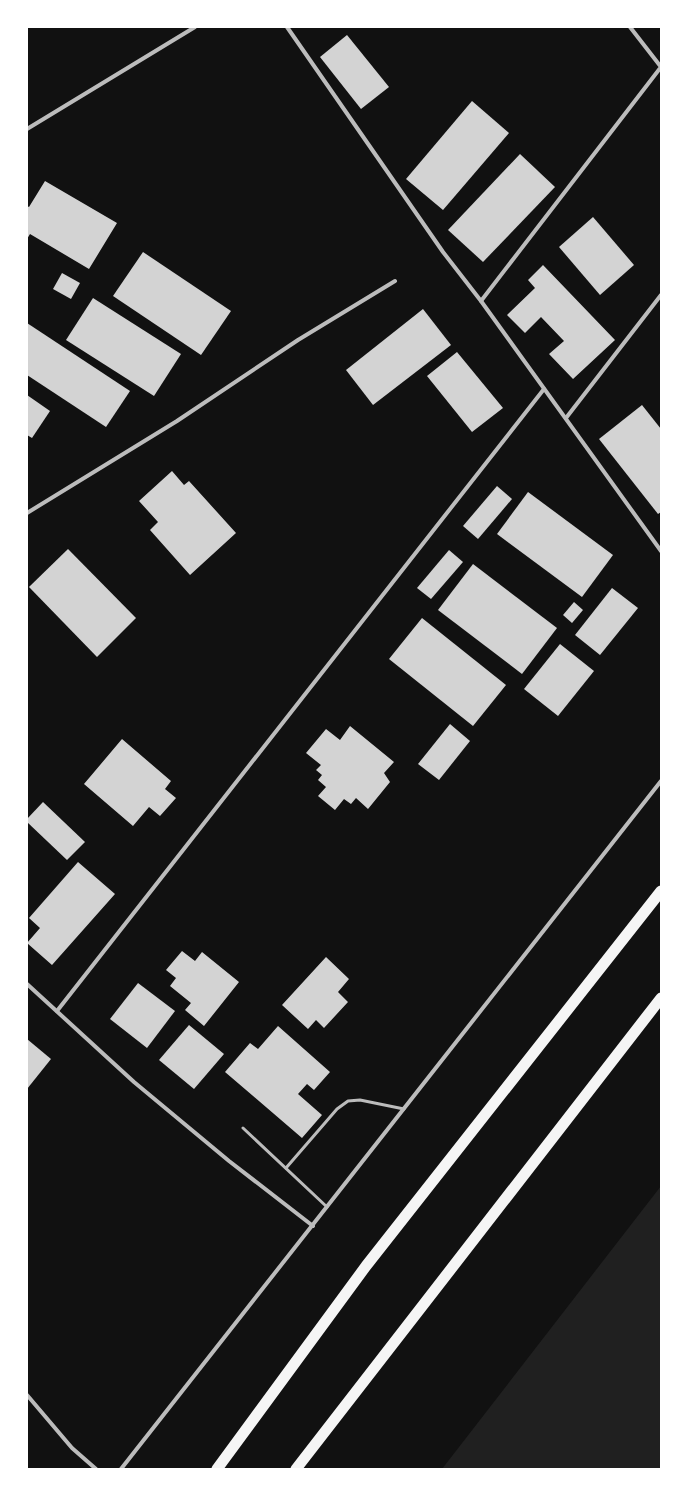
<svg xmlns="http://www.w3.org/2000/svg" width="688" height="1496" font-family="Quicksand,sans-serif">
<rect width="100%" height="100%" fill="#111"/>
<path fill="#202020" d="M661,1186V1469H442Z"/>
<g fill="#d3d3d3">
<path d="M347,35L389,87L361,109L320,57Z"/>
<path d="M472,101L509,133L443,210L406,179Z"/>
<path d="M520,154L555,187L483,262L448,230Z"/>
<path d="M45,181L117,223L89,269L30,234L27,239V206L29,207Z"/>
<path d="M593,217L634,265L600,295L559,247Z"/>
<path d="M143,252L231,311L201,355L113,296Z"/>
<path d="M543,265L615,340L573,379L549,354L564,341L541,317L525,333L507,315L535,288L528,280Z"/>
<path d="M62,273L80,283L71,299L53,289Z"/>
<path d="M93,298L181,354L154,396L66,340Z"/>
<path d="M423,309L451,345L373,405L346,370Z"/>
<path d="M27,323L130,391L106,427L27,375Z"/>
<path d="M457,352L503,408L472,432L427,376Z"/>
<path d="M27,395L50,411L32,438L27,435Z"/>
<path d="M642,405L661,429V512L658,514L599,439Z"/>
<path d="M172,471L184,485L189,481L236,533L190,575L150,530L158,522L139,501Z"/>
<path d="M497,486L512,499L478,539L463,526Z"/>
<path d="M528,492L613,555L582,597L497,534Z"/>
<path d="M68,549L136,618L97,657L29,587Z"/>
<path d="M449,550L463,562L431,599L417,588Z"/>
<path d="M473,564L557,628L522,674L438,610Z"/>
<path d="M612,588L638,608L600,655L575,635Z"/>
<path d="M574,602L583,610L572,623L563,615Z"/>
<path d="M422,618L506,685L473,726L389,659Z"/>
<path d="M560,644L594,671L558,716L524,689Z"/>
<path d="M450,724L470,741L439,780L418,764Z"/>
<path d="M350,726L394,762L384,773L390,782L368,809L356,798L351,804L344,799L335,810L318,796L326,787L318,780L322,775L316,770L321,765L306,753L326,729L340,740Z"/>
<path d="M122,739L171,781L165,789L176,798L160,816L149,807L133,826L84,784Z"/>
<path d="M43,802L85,842L67,860L27,822V819Z"/>
<path d="M78,862L115,894L52,965L27,943L40,928L29,918Z"/>
<path d="M182,951L195,961L202,952L239,982L204,1026L185,1010L191,1003L170,986L176,978L166,970Z"/>
<path d="M326,957L349,979L338,992L348,1002L324,1028L316,1020L308,1029L282,1005Z"/>
<path d="M138,983L175,1011L147,1048L110,1019Z"/>
<path d="M189,1025L224,1054L194,1089L159,1060Z"/>
<path d="M278,1026L330,1072L314,1090L307,1084L298,1094L322,1115L302,1138L225,1072L250,1043L258,1049Z"/>
<path d="M27,1039L51,1059L27,1089Z"/>
</g>
<g fill="none" stroke-linecap="round" stroke-linejoin="round">
<g stroke="#bcbcbc" stroke-width="3">
<path d="M243,1128L327,1207"/>
<path d="M286,1168L337,1109L348,1101L360,1100L404,1109"/>
</g>
<g stroke="#bcbcbc" stroke-width="4">
<path d="M287,27L443,252L481,301L661,551"/>
<path d="M27,129L195,27"/>
<path d="M481,301L661,67L630,27"/>
<path d="M566,418L661,295"/>
<path d="M27,513L177,421L298,340L395,281"/>
<path d="M27,984L134,1082L229,1161L313,1226"/>
<path d="M57,1011L544,389"/>
<path d="M27,1395L72,1448L96,1469"/>
<path d="M121,1469L661,781"/>
</g>
<g stroke="#f5f5f5" stroke-width="11">
<path d="M217,1469L366,1266L661,891"/>
<path d="M296,1469L661,998"/>
</g>
</g>
<rect width="688" height="1496" fill="none" stroke="#ffffff" stroke-width="56"/>
</svg>
